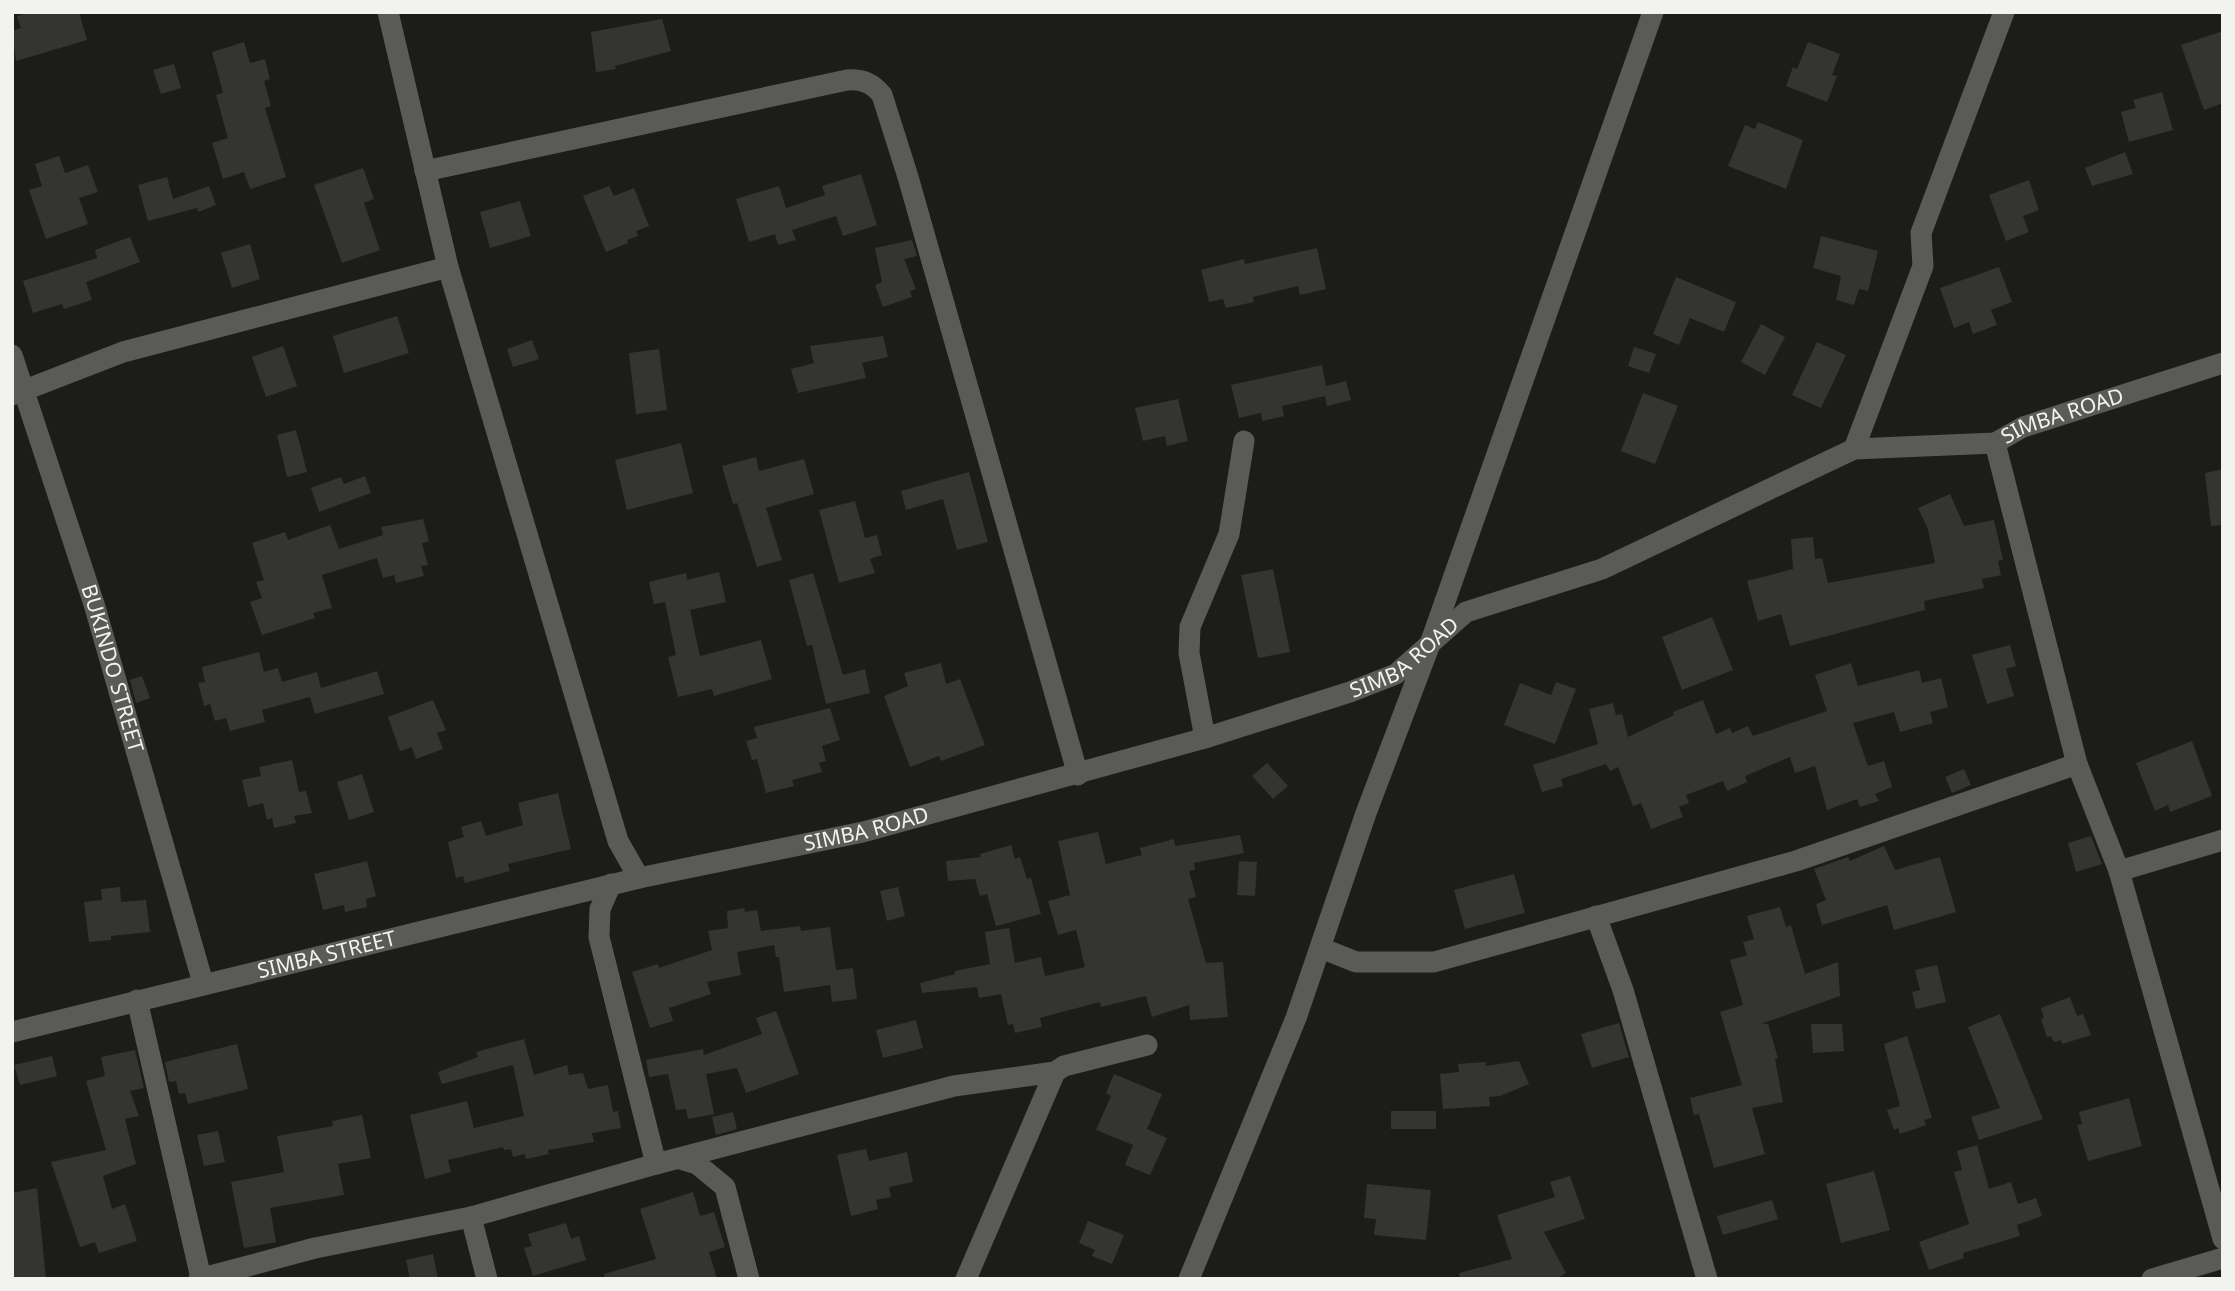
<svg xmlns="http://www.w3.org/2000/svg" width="2235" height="1291" font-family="'Noto Sans',sans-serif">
<rect width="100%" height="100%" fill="#1c1c19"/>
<g fill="#343431">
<path d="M31,12H79L87,40L16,61L12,31L21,28L17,16Z"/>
<path d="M662,19L671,51L615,66L616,69L596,72L591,32Z"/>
<path d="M2223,31V103L2204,110L2181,45Z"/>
<path d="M244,42L250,63L265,59L270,79L264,81L271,106L265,108L286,177L250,189L244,172L223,179L212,143L228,138L216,95L223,93L212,52Z"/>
<path d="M1808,42L1840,54L1832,75L1837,76L1827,102L1786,86L1793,67L1797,69Z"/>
<path d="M174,64L181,88L161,94L153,70Z"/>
<path d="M2162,92L2173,130L2129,142L2121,112L2136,108L2133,100Z"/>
<path d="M1758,122L1803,140L1786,189L1728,166L1745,125L1755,129Z"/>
<path d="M2125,152L2133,174L2092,186L2085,168Z"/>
<path d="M59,156L65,173L88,165L98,192L79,198L88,224L46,239L29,190L42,186L35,164Z"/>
<path d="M363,168L374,199L364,203L380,250L342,263L314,185Z"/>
<path d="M861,174L877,225L843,236L836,216L792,230L796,240L778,245L775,234L749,242L736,199L779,186L786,208L825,195L822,186Z"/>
<path d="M167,177L173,199L209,186L216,205L198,212L197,208L148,221L138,185Z"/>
<path d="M2029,180L2039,210L2023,216L2029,232L2006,241L1989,195Z"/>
<path d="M609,186L614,196L634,188L649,226L636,231L638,236L627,240L628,243L606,252L583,196Z"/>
<path d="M520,201L531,236L490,248L480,212Z"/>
<path d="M1821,236L1878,251L1868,291L1859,289L1854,305L1836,300L1841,276L1813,268Z"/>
<path d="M130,237L140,262L86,282L92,300L64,309L62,304L33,313L23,281L97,258L95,250Z"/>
<path d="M912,240L917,256L904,259L916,289L910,291L912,297L883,307L875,285L882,282L875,248Z"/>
<path d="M250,244L260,279L232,288L221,253Z"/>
<path d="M1317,248L1326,289L1300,295L1298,286L1253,297L1254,302L1226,308L1223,299L1209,302L1201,270L1244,259L1245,264Z"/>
<path d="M1999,267L2012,302L1991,310L1997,325L1973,334L1969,322L1954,328L1940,288Z"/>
<path d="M1676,277L1736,302L1724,332L1690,318L1679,345L1653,334Z"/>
<path d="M397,316L409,353L344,373L333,336Z"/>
<path d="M1761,324L1785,337L1765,375L1741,362Z"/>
<path d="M883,336L888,357L862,363L866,378L798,393L791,369L814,363L810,346Z"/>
<path d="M532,340L539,359L513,367L507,349Z"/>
<path d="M1817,342L1846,355L1821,408L1792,395Z"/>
<path d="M283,346L297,386L266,397L252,357Z"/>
<path d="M1634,347L1656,354L1649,373L1628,366Z"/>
<path d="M659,349L667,410L636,414L629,353Z"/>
<path d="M1322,365L1326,386L1346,381L1351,400L1327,406L1325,396L1282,406L1284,416L1262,421L1261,413L1239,418L1231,385Z"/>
<path d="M1643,393L1678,406L1655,464L1621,451Z"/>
<path d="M1178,399L1188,441L1167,446L1165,436L1143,441L1135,408Z"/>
<path d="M296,430L307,472L287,477L277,435Z"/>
<path d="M681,443L693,493L627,510L615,460Z"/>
<path d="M756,457L759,471L804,459L814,494L766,508L782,560L757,567L737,503L733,504L722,466Z"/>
<path d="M2223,469V525L2211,526L2205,473Z"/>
<path d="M969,472L988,542L957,550L943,499L906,510L901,491Z"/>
<path d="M365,476L371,493L319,512L311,488L341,477L344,484Z"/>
<path d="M1950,494L1964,526L1994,520L2003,560L1998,561L2001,575L1982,579L1984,588L1924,601L1925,610L1790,646L1781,614L1758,621L1747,581L1793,569L1791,539L1813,537L1815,559L1822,558L1828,583L1935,563L1928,529L1918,508Z"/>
<path d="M855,501L865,538L877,535L882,555L870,559L875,573L839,583L819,510Z"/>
<path d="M423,519L429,541L422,543L428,565L421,566L424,576L396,583L394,575L383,578L377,558L322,575L332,608L313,613L315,618L262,635L250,602L262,598L256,582L264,580L252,543L285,532L288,540L330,525L339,549L383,535L381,527Z"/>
<path d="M1273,569L1290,652L1258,658L1241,575Z"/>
<path d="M719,572L726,602L690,610L700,656L761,640L772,679L714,696L712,689L678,697L668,657L676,655L665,602L654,604L649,582L686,573L687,580Z"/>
<path d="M813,573L843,675L865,669L870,693L826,704L812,645L807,646L789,580Z"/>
<path d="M1712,617L1733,670L1682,690L1662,637Z"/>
<path d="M2010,645L2016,666L2006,669L2014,696L1987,704L1972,655Z"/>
<path d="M259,652L264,672L278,668L282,682L317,672L321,688L377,671L384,694L315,714L310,697L262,710L265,722L230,731L226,718L215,721L210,704L204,706L198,683L205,682L202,667Z"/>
<path d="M941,663L946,684L960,679L985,745L941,761L939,756L910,767L884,696L908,686L904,673Z"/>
<path d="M1851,663L1858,686L1919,670L1922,683L1941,678L1948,707L1930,712L1933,723L1900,732L1894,712L1853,723L1868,766L1884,761L1892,787L1875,794L1879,801L1860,807L1857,799L1827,810L1815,766L1795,773L1790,757L1745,776L1747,782L1727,791L1723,781L1686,795L1689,803L1679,807L1683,817L1651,829L1641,803L1633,806L1618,767L1610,771L1606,764L1561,779L1563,786L1542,792L1533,765L1598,744L1589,709L1613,703L1616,715L1622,714L1628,737L1674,715L1673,712L1703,700L1716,734L1730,728L1732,733L1748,726L1753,736L1827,711L1815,675Z"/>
<path d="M142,676L150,698L136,703L130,680Z"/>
<path d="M1556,682L1576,689L1555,744L1504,725L1520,683L1551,695Z"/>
<path d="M433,700L446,730L437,733L443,749L416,759L412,747L400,751L388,717Z"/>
<path d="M830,708L840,740L822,746L826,761L819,763L822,772L792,780L794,786L766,793L757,759L752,760L746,741L757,738L754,727Z"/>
<path d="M2192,741L2212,796L2170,812L2168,805L2155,811L2136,763Z"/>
<path d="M292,760L299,792L306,791L312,813L294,816L296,823L274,828L272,818L267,820L263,803L248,807L242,780L261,776L259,767Z"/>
<path d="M1267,763L1288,786L1273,799L1252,776Z"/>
<path d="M1964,769L1971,785L1952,793L1945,777Z"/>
<path d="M362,774L374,812L349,820L337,782Z"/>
<path d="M558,793L571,849L508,864L510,871L465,883L463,876L456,878L448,842L464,837L461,827L481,821L486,836L523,825L518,803Z"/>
<path d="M1098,832L1106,864L1142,855L1140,848L1174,839L1175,846L1240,835L1244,853L1194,863L1195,870L1189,871L1196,897L1188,899L1206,963L1223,962L1228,1017L1190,1020L1189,1005L1152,1017L1146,996L1101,1007L1100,1002L1062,1012L1040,1018L1042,1027L1015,1033L1013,1024L1008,1025L1001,994L979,998L977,987L922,993L920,983L955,974V971L990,964L985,932L1009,928L1015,963L1041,957L1045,976L1085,967L1076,930L1058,935L1048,901L1070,895L1058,841Z"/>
<path d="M2091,836L2102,864L2076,872L2068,843Z"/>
<path d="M1011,845L1015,859L1020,857L1027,879L1031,878L1041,914L996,926L987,894L980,896L975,879L948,881L946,861L981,857L980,854Z"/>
<path d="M1884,846L1895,870L1940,857L1956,912L1894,930L1887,905L1822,925L1816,904L1826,900L1814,869L1848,857L1850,861Z"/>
<path d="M367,861L376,896L366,899L367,907L345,912L344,905L323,910L314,874Z"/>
<path d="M1239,861L1257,862L1255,896L1237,895Z"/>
<path d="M1514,874L1525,913L1465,929L1454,890Z"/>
<path d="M120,887L121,902L146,900L150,932L111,936V940L89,942L84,902L102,900L101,889Z"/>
<path d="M898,887L905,916L887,921L880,891Z"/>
<path d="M1780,907L1786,927L1791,925L1805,974L1838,962L1840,996L1761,1024H1768L1778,1058L1775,1059L1783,1102L1752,1108L1765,1154L1714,1168L1699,1114L1694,1115L1690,1098L1742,1085L1720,1012L1743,1005L1730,960L1747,955L1743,942L1754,939L1747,916Z"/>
<path d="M744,908L745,912L757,910L761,931L800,926L801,931L830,927L836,970L853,968L857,999L832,1002L830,985L784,992L779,957H776L774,945L737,952L741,975L707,982L711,994L669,1008L673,1021L650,1028L632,972L658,964L659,968L712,950L708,931L728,928L727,911Z"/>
<path d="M1937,965L1946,1002L1916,1009L1912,992L1920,990L1915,970Z"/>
<path d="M2070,997L2077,1016L2083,1014L2091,1035L2062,1044L2061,1040L2054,1042L2051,1036L2047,1037L2041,1019L2044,1018L2041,1008Z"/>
<path d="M776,1011L799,1074L746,1093L737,1068L706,1074L714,1114L688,1119L686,1109L676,1110L668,1074L649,1077L646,1060L703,1049L704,1055L762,1034L756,1018Z"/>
<path d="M2000,1014L2043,1119L1979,1140L1971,1117L2000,1108L1968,1027Z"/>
<path d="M916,1020L923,1048L883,1058L876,1030Z"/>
<path d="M1619,1023L1629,1057L1592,1068L1581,1034Z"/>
<path d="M1811,1024H1842L1844,1051L1813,1053Z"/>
<path d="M1907,1036L1932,1118L1924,1120L1926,1125L1900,1134L1898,1128L1894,1130L1887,1110L1900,1106L1884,1044Z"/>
<path d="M524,1039L534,1075L567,1065L569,1075L583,1073L588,1089L608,1085L613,1112L618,1111L621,1128L592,1133L594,1142L548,1150L549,1154L526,1159L525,1154L513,1157L511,1149L504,1150L503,1147L448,1160L451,1172L425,1179L410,1115L467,1101L474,1128L524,1116L513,1065L442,1084L438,1072L478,1057L476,1052Z"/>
<path d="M237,1044L248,1089L188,1104L185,1093L179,1094L176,1081L169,1082L165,1062Z"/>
<path d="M135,1050L144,1088L130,1091L139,1116L125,1119L136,1164L103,1176L112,1209L125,1204L137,1241L99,1253L95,1242L80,1247L51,1162L106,1150L86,1081L105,1076L101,1057Z"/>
<path d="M52,1056L57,1076L20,1085L14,1065Z"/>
<path d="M1519,1061L1529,1084L1500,1096L1489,1097L1490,1106L1443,1109L1440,1074L1459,1072L1458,1064L1486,1062V1066Z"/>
<path d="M1114,1074L1162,1094L1147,1129L1167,1138L1150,1175L1125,1165L1133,1145L1096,1130L1111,1096L1106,1093Z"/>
<path d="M2129,1098L2142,1146L2088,1161L2077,1125L2082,1124L2079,1112Z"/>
<rect x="1391" y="1111" width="45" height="18"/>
<path d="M733,1112L737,1129L716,1135L712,1117Z"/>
<path d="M362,1115L371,1158L338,1164L344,1195L270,1208L276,1242L244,1248L231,1182L284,1172L277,1136L333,1126L332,1121Z"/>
<path d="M218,1131L225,1162L204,1166L197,1135Z"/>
<path d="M1977,1145L1989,1189L2011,1182L2018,1204L2036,1198L2042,1216L2017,1225L2020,1236L1963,1253L1964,1258L1929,1270L1919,1242L1969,1224L1954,1172L1962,1170L1957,1151Z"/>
<path d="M866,1149L869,1161L907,1152L913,1182L889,1187L891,1197L876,1200L878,1209L851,1216L837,1155Z"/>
<path d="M1874,1171L1890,1230L1841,1243L1826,1184Z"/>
<path d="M1570,1176L1585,1219L1544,1232L1566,1273L1556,1279H1460L1459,1273L1512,1259L1497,1215L1555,1197L1550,1182Z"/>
<path d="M1367,1184L1431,1190L1426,1240L1374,1235L1376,1219L1364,1218Z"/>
<path d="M37,1188L46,1279H12V1193Z"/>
<path d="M693,1192L700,1216L714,1212L725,1247L709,1252L717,1279H605L604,1274L656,1259L640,1209Z"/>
<path d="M1772,1200L1778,1219L1723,1235L1717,1216Z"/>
<path d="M1088,1221L1124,1235L1112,1264L1092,1256L1095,1250L1079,1243Z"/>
<path d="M566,1223L571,1239L579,1236L586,1260L533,1276L524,1248L532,1246L528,1234Z"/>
<path d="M433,1254L438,1279H410L406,1260Z"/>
</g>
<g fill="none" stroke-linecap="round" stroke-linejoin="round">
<g stroke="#5a5a56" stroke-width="21">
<path d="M388,12L448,267L618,841L639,878"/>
<path d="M425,171L847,80C863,79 872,83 882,95L908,177L1078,775"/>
<path id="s1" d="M12,355L94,604L203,983"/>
<path d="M12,395L123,352L448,267"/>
<path d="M1995,443L2077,764L2119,871L2223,1239"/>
<path d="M1854,449L1923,266L1921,233L2004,12"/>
<path d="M1205,738L1189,653L1190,627L1229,534L1244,441"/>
<path d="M2119,871L2223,840"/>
<path d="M611,884L600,909L599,937L656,1164"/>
<path d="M1596,916L1623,990L1707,1279"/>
<path d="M1321,948L1356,962H1434L1796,861L2077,764"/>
<path d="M137,1000L201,1278"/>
<path id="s2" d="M12,1032L639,878L863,832L1205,738L1350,692L1396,674L1466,612L1602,569L1854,449L1995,443L2023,427L2223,363"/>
<path d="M680,1159L697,1164L725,1187L749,1279"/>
<path d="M471,1217L487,1279"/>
<path d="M199,1279L315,1248L471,1217L656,1164L954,1086L1055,1072L1064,1066L1147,1045"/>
<path d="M966,1279L1055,1072"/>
<path d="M1189,1279L1296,1018L1366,813L1430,644L1653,12"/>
<path d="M2152,1279L2223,1258"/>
</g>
</g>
<g text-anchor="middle" stroke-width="7" stroke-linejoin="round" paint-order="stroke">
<g font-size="21" fill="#f2f2ef" stroke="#070705">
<text dy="7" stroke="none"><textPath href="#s2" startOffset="2160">SIMBA ROAD</textPath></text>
<text dy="7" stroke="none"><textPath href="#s2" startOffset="1446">SIMBA ROAD</textPath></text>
<text dy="7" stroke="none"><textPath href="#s1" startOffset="329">BUKINDO STREET</textPath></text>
<text dy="7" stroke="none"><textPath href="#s2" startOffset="878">SIMBA ROAD</textPath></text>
<text dy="7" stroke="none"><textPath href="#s2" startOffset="324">SIMBA STREET</textPath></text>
</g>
</g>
<rect width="2235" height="1291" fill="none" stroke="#f2f2ef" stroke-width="28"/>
</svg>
